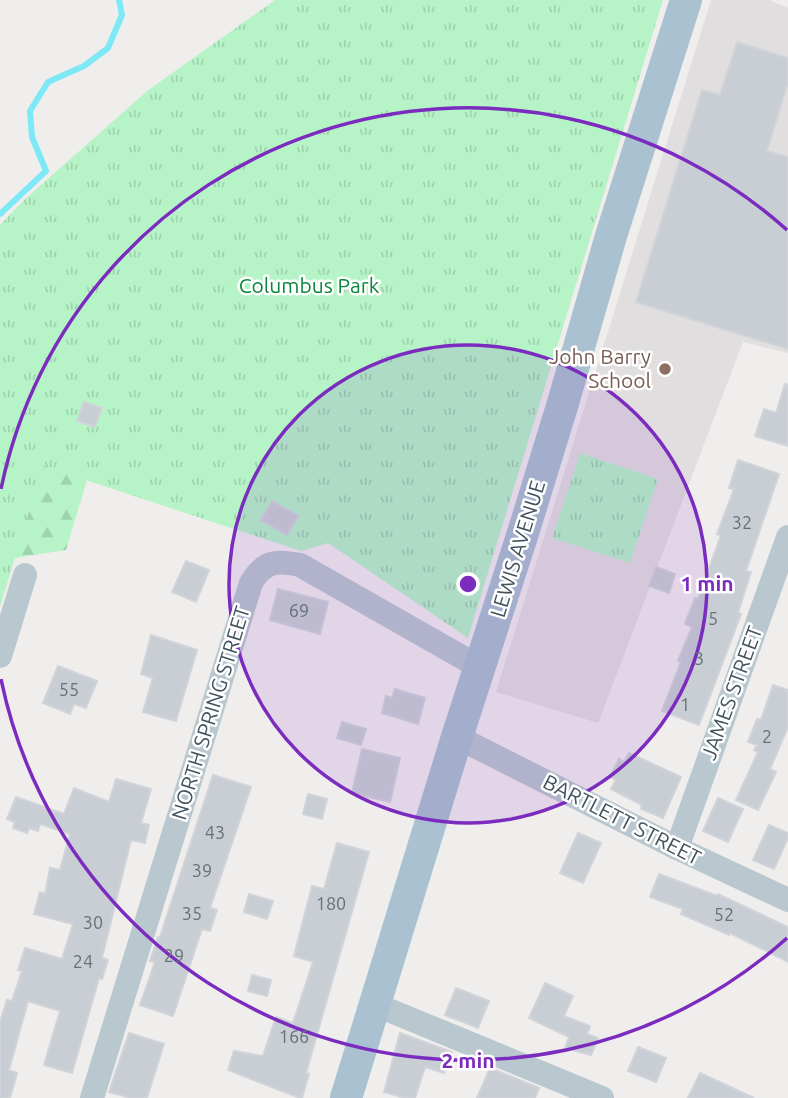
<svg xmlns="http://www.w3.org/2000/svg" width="788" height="1098" font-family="Ubuntu,sans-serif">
<defs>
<pattern id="forest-firs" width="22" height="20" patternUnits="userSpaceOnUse" patternTransform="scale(1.75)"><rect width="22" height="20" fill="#b6f4c7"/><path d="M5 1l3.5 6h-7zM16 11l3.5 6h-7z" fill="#9ed3ad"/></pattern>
<pattern id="park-tufts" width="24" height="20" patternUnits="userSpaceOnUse" patternTransform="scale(1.75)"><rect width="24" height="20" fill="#b6f4c7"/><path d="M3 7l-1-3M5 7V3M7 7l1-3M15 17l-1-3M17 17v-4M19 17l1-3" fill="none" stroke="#9ed3ad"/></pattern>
</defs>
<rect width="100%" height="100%" fill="#f0eded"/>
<path fill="#e1dedf" d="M711,0H769L788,8V353L743,342L598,723L496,692Z"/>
<path fill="url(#forest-firs)" d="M0,457L92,463L66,550L15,558L0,606Z"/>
<g fill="url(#park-tufts)">
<path d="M275,0H663L468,638L328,543L301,551L43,466L0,606V225L24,200L147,91Z"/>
<path d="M580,453L658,479L630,563L552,538Z"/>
</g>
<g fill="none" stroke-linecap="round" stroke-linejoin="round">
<path stroke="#7de9f6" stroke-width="6" d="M0,214L46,171L32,137L30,111L48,82L84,66L108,48L122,15L119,0"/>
</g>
<g fill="#c8ced3" stroke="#d0d4da" stroke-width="2">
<path d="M737,42L788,58V82L767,151L788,157V349L636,302L702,90L720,95Z"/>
<path d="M785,384L788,385V446L755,436L764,409L776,413Z"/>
<path d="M84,402L102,408L95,427L77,421Z"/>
<path d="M738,460L779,474L746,571L751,572L738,613L741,614L699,725L662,711L681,662L678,661L692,627L685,624L695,598L698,599L721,535L717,534L734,489L729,488Z"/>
<path d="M272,501L298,516L287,535L261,520Z"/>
<path d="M186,561L209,570L196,602L172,592Z"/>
<path d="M656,567L675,574L669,593L649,586Z"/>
<path d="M278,589L328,602L320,634L270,620Z"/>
<path d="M151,635L197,650L176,721L143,712L153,678L141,674Z"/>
<path d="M58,666L97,681L86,708L74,704L70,714L43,703Z"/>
<path d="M773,685L788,690V727L770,769L776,772L758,810L736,800L758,752L754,750L757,745L748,742L757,719L761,720Z"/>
<path d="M395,689L425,698L418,724L382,713L386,696L392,698Z"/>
<path d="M342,722L366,729L361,745L337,738Z"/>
<path d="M362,749L400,758L390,802L352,793Z"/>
<path d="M629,753L681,777L663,818L641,809L642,805L611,789L616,780L610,777L619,759L624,762Z"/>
<path d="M213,775L251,787L210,908L217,910L210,931L202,929L173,1016L140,1005L155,962L150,961L158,937H160Z"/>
<path d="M116,779L151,789L141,823L149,825L145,843L131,840L102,958L108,960L102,979L99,978L72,1073L44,1065L60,1011L28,1001L9,1070L17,1073L10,1098H0V1022L7,1000L12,1001L22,971L18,970L25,948L62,959L73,924L34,914L40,892L45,894L50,868L60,870L70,834L40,824L38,831L29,828L27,833L13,828L15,822L7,819L16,797L64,814L74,788L109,802Z"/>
<path d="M308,794L327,799L322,819L303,814Z"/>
<path d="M718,798L743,809L728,842L703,831Z"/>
<path d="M769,825L788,833V838L774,869L753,860Z"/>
<path d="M578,833L601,843L583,883L560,873Z"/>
<path d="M337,843L369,852L306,1073L309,1074L302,1098H300L228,1070L234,1051L263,1056L276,1017L293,1023L313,962L294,956L312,886L324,889Z"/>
<path d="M659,874L717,896L718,894L788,927V962L730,933L729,935L681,914L683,909L650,897Z"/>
<path d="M249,894L273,901L267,919L244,912Z"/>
<path d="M252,975L271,980L267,996L248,991Z"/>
<path d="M545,983L573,996L564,1016L590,1026L587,1034L598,1038L591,1055L565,1048L569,1037L529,1018Z"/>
<path d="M456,988L489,1001L478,1028L445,1015Z"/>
<path d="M129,1033L164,1044L147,1098H131L109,1092Z"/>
<path d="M400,1033L452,1052L444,1073L425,1067L415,1098H405L384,1092Z"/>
<path d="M638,1047L666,1058L656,1082L628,1071Z"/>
<path d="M490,1068L539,1088L535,1098H477Z"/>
<path d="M700,1073L754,1098H688Z"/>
</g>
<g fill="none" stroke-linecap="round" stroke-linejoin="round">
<g stroke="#b9c7ce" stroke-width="24">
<path d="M0,656L25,575"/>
<path d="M457,737L677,848L788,900"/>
<path d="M677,848L788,537"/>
<path d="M374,1004L602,1098"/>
<path d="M92,1098L251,583C264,561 276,560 300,565L481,668"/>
</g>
<path stroke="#a9c1d0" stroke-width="32" d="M346,1098L457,737L523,533L563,403L611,236L686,0"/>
</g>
<circle cx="468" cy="584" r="239" fill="#7b2cbf" fill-opacity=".12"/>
<g fill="none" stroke="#7b2cbf" stroke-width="3.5">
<circle cx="468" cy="584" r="239"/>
<path d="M787 938A477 477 0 0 1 1 679M1 489A477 477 0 0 1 787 230"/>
</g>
<circle fill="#8d6e63" stroke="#fff" stroke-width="2.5" cx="665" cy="369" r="7"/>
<g text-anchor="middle" stroke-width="5" stroke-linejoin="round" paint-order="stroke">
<g font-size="18" fill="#64727a">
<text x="742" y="529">32</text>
<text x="299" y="617">69</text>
<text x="713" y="625">5</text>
<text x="699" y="665">3</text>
<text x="69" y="696">55</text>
<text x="685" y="711">1</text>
<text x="767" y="743">2</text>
<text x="215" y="839">43</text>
<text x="202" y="877">39</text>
<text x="331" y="910">180</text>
<text x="192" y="920">35</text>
<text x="724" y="921">52</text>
<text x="93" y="929">30</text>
<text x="174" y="962">29</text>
<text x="83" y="968">24</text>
<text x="294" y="1043">166</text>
</g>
<g font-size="21" fill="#0c863d" stroke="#fff">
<text x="309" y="293">Columbus Park</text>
</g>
<g font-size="21" fill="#785e54" stroke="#fff" text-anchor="end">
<text x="651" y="364">John Barry<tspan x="651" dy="24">School</tspan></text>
</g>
<g font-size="21" fill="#43535d" stroke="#fff">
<text transform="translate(518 549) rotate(-73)" y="7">LEWIS AVENUE</text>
<text transform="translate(732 693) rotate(-70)" y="7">JAMES STREET</text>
<text transform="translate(211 713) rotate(-73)" y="7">NORTH SPRING STREET</text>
<text transform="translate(622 820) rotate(27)" y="7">BARTLETT STREET</text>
</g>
</g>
<circle cx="468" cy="584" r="10" fill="#7b2cbf" stroke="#fff" stroke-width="3.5"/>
<g font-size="21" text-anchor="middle" font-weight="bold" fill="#7b2cbf" stroke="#fff" stroke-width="5" stroke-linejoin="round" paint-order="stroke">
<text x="707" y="591">1 min</text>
<text x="468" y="1068">2 min</text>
</g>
</svg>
